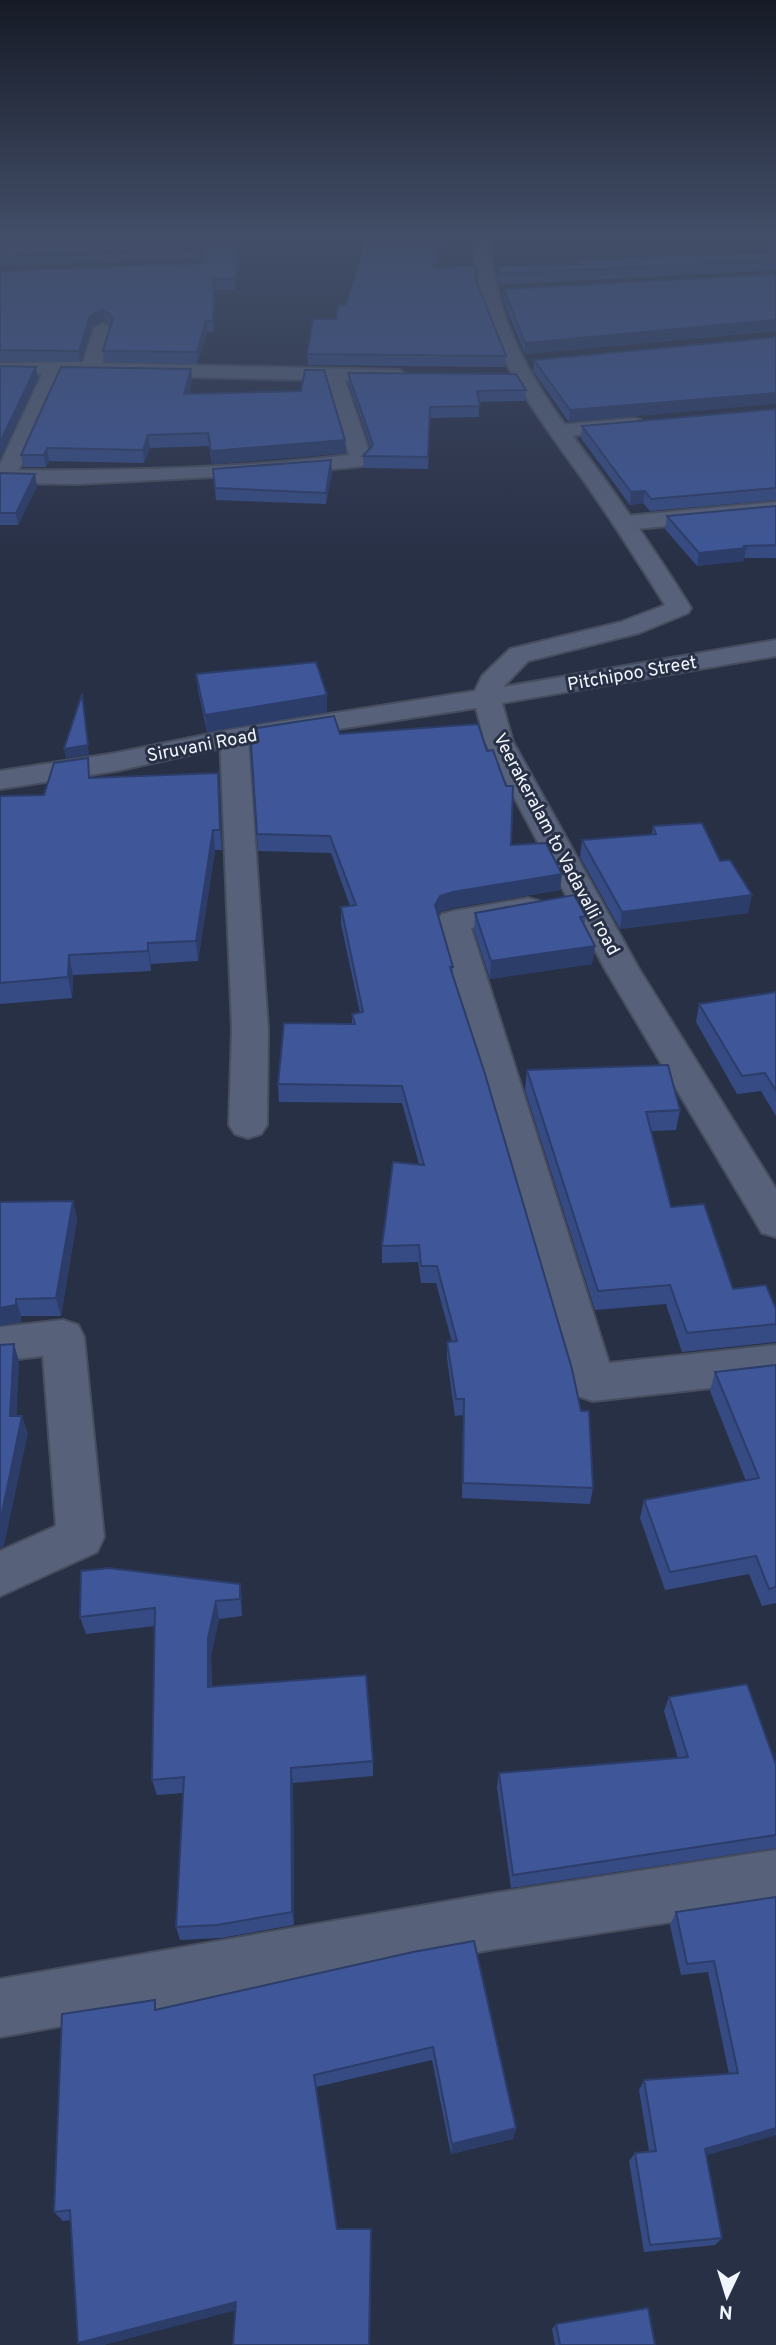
<svg xmlns="http://www.w3.org/2000/svg" width="776" height="2345" font-family="Overpass,sans-serif">
<rect width="100%" height="100%" fill="#283046"/>
<g fill="none" stroke-linecap="round" stroke-linejoin="round">
<g stroke="#464d5e" stroke-width="4">
<g id="minor">
<path d="M103,323L112,328L102,363L399,370L409,376L399,382L345,380L371,457L362,466L354,467L292,473L78,484L0,483V464L42,374L0,375V363L83,362L94,328ZM62,374L325,380L349,455C242,468 126,471 19,470Z"/>
<path d="M634,418L641,420L644,424L641,428L560,437L553,435L550,431L553,427L560,425Z"/>
<path d="M776,502V516L625,530L617,528L614,523L617,518L625,516Z"/>
<path d="M234,729L244,731L248,737L268,1029L267,1125L261,1134L248,1138L235,1134L229,1125L232,1029L220,737L224,731Z"/>
<path d="M528,898L539,901L544,908L539,915L471,928L609,1363L776,1345V1381L593,1401L578,1396L571,1383L437,921L442,914L453,911Z"/>
<path d="M63,1320L78,1325L84,1337L104,1537L97,1552L0,1596V1551L56,1526L43,1356L0,1361V1327Z"/>
<path d="M776,1850V1906L495,1949L0,2037V1979L495,1893Z"/>
</g>
</g>
<g stroke="#464d5e" stroke-width="4">
<path id="tertiary" d="M473,234H489C496,342 548,401 608,484C637,525 665,566 691,608L688,613L639,633L528,661L503,687L776,640V656L502,703L513,742L639,969L776,1189V1237L762,1233L605,969L485,742L476,708L234,745L116,771L0,789V771L116,753L234,729L475,691L482,676L510,649L621,622L665,605C640,565 615,526 589,488C529,404 477,342 473,234Z"/>
</g>
<use href="#minor" fill="#576179" fill-rule="evenodd"/>
<use href="#tertiary" fill="#576179" fill-rule="evenodd"/>
</g>
<g fill="#364b83">
<path d="M0,234L241,247L235,290H215L214,332H207L197,364L105,362L103,351L111,326L104,321L92,327L80,362L0,361V271L199,263L201,261L194,259L0,266Z"/>
<path d="M341,234H447L437,267L477,283L506,356L505,367L308,365L307,354L346,305L366,237H341Z"/>
<path d="M769,234H776V270L499,285L497,276L498,266L578,265V259L769,253Z"/>
<path d="M776,274V331L525,354L503,300L504,289Z"/>
<path d="M776,337L569,422L533,371L534,360Z"/>
<path d="M348,373L526,390L525,401L479,402V417L430,418L428,469L364,468L363,456L371,448L349,384Z"/>
<path d="M192,381L189,394L345,440L346,453L212,464L209,446L150,448L144,463L49,461L46,467H23L21,455Z"/>
<path d="M776,409V500L650,511L643,503L630,505L581,438L582,426Z"/>
<path d="M213,469L332,472L326,504L216,500Z"/>
<path d="M0,473L37,486L18,525H0Z"/>
<path d="M776,506V558H744V561L697,566L665,529L667,516Z"/>
<path d="M196,674L327,695V712L207,732L198,690Z"/>
<path d="M250,729L340,734L511,845L560,890L452,908L440,912L438,916L453,967V976L593,1488L590,1504L462,1498L463,1415L455,1416L447,1358V1342H452L436,1283H421L418,1262L382,1263V1246L419,1164L402,1103L279,1102L278,1084L352,1024V1014L360,1013L341,924V907L350,906L331,853L258,851Z"/>
<path d="M218,773L222,850H215L198,961L151,964V971L73,975L72,998L0,1004V796L44,795L91,778Z"/>
<path d="M653,826L720,861L748,913L620,929L580,857L582,840L652,834Z"/>
<path d="M475,913L586,916L584,926L595,946L592,964L490,979L474,930Z"/>
<path d="M776,992V1116L761,1091L737,1094L696,1022L699,1004Z"/>
<path d="M527,1070L680,1110L676,1130L651,1131L671,1207L733,1289L776,1309V1342L682,1352L666,1304L595,1310L525,1090Z"/>
<path d="M73,1201L77,1219L61,1316H21V1322L0,1326Z"/>
<path d="M776,1365V1603L762,1606L749,1574L665,1590L640,1518L644,1500L746,1481L710,1391L715,1372Z"/>
<path d="M240,1584L242,1601V1616L219,1619L211,1655L212,1687L373,1761V1776L293,1783L294,1925L221,1938L180,1940L176,1927L183,1793L157,1795L152,1780L155,1626L86,1634L80,1617Z"/>
<path d="M669,1697L776,1761V1848L511,1888L497,1787L499,1773L678,1758L664,1711Z"/>
<path d="M776,1897V2135L706,2155L722,2238L715,2245L644,2252L629,2161L635,2153L649,2151L639,2090L644,2080L729,2074L708,1972L681,1975L670,1925L676,1912Z"/>
<path d="M413,1952L516,2128L513,2139L451,2154L432,2060L316,2087L337,2229H371L370,2345H233L235,2310L103,2345H81L78,2343L71,2220L63,2221L54,2212L158,2009Z"/>
<path d="M556,2324L655,2345H555L552,2329Z"/>
</g>
<g fill="#2c3d6a">
<path d="M242,234H248L241,247L235,290V279L240,237Z"/>
<path d="M444,234H447L434,277V267Z"/>
<path d="M214,279L215,290L214,332L213,321Z"/>
<path d="M103,310L104,321L92,327L80,362L79,351L90,316Z"/>
<path d="M776,320V330L525,354V343Z"/>
<path d="M206,321L207,332L197,364V352Z"/>
<path d="M36,367L38,379L0,458V442Z"/>
<path d="M191,369L192,381L185,406L184,394Z"/>
<path d="M776,393V404L569,422L570,410Z"/>
<path d="M148,435L150,448L144,463L143,450Z"/>
<path d="M345,440L346,453L212,464L211,451Z"/>
<path d="M47,448L49,461L46,467L44,455Z"/>
<path d="M331,460L332,472L326,504V493Z"/>
<path d="M35,474L37,486L18,525L16,513Z"/>
<path d="M645,491L643,503L630,505L631,492Z"/>
<path d="M746,548L744,561L697,566L699,553Z"/>
<path d="M82,694L89,755L66,758L64,749Z"/>
<path d="M327,695V712L207,732L205,715Z"/>
<path d="M218,773L220,793L222,850L220,830Z"/>
<path d="M213,830L215,850L198,961L196,941Z"/>
<path d="M562,874L560,890L452,908L440,912L434,922L435,905L440,896L453,892Z"/>
<path d="M752,895L748,913L620,929L622,912Z"/>
<path d="M148,943L151,964V971L148,951Z"/>
<path d="M595,946L592,964L490,979L491,961Z"/>
<path d="M69,955L73,975L72,998L68,977Z"/>
<path d="M73,1201L77,1219L61,1316L56,1298Z"/>
<path d="M16,1299L21,1316V1322L0,1326V1308Z"/>
<path d="M14,1344L19,1361L16,1432L10,1416Z"/>
<path d="M22,1416L28,1433L4,1546L0,1548V1522Z"/>
<path d="M240,1584L242,1601V1616L240,1599Z"/>
<path d="M216,1601L219,1619L211,1655L212,1704L208,1687V1638Z"/>
<path d="M291,1768L293,1783L294,1925L292,1912Z"/>
<path d="M516,2128L513,2139L451,2154L452,2144Z"/>
<path d="M776,2128V2135L698,2158L705,2149Z"/>
<path d="M236,2302L240,2309L103,2345H81L78,2343Z"/>
</g>
<g fill="#3f5798" stroke="#2c3d6a" stroke-width="2">
<path d="M0,234H242L240,237L235,279H214L213,321H206L197,352L103,351L113,318L103,310L90,316L79,351L0,350V271L199,263L204,258L202,252L193,249L0,256Z"/>
<path d="M367,234H444L434,267L475,266L477,283L506,356L307,354L313,319H336L338,305H346Z"/>
<path d="M771,234H776V260L500,274L498,266L581,265L578,259L771,253Z"/>
<path d="M776,274V320L525,343L504,289Z"/>
<path d="M776,337V393L570,410L534,360Z"/>
<path d="M0,366L36,367L0,442Z"/>
<path d="M61,367L191,369L184,394L301,391L305,370H324L345,440L211,451L208,433L148,435L143,450L47,448L44,455H21Z"/>
<path d="M348,373L516,374L526,390L477,391L480,406L430,407L428,457L363,456L373,445Z"/>
<path d="M776,409V488L651,499L645,491L631,492L582,426Z"/>
<path d="M331,460L326,493L215,488L213,469Z"/>
<path d="M0,473L35,474L16,513H0Z"/>
<path d="M776,506V545L744,546L746,548L699,553L667,516Z"/>
<path d="M316,662L327,695L205,715L196,674Z"/>
<path d="M82,694L88,745L64,749Z"/>
<path d="M334,716L340,734L478,724L487,751L493,750L506,786H513L511,845L546,843L562,874L453,892L440,896L435,905L453,967H450L485,1074L572,1369L581,1411H589L593,1488L463,1483L464,1399H456L447,1342L457,1341L437,1266H421L419,1245L382,1246L393,1162L424,1165L402,1086L278,1084L284,1023L355,1024L352,1014L363,1012L341,907L356,905L330,836L257,834L250,729Z"/>
<path d="M88,758L89,778L218,773L220,830H213L196,941L148,943V951L69,955L68,977L0,983V796L44,795L54,763Z"/>
<path d="M702,823L720,861L730,860L752,895L622,912L582,840L656,834L653,826Z"/>
<path d="M574,895L586,916L580,917L595,946L491,961L475,913Z"/>
<path d="M776,992V1091L765,1073L742,1076L699,1004Z"/>
<path d="M668,1065L680,1110L646,1112L671,1207L704,1204L733,1289L766,1285L776,1309V1324L687,1333L670,1285L598,1291L527,1070Z"/>
<path d="M73,1201L56,1298L16,1299V1305L0,1308V1202Z"/>
<path d="M14,1344L10,1416H22L0,1522V1345Z"/>
<path d="M776,1365V1587L769,1589L756,1556L670,1572L644,1500L759,1478L715,1372Z"/>
<path d="M109,1568L240,1584V1599L216,1601L208,1638V1687L366,1675L373,1761L291,1768L292,1912L217,1925L176,1927L184,1777L152,1780L155,1608L80,1617L81,1571Z"/>
<path d="M747,1684L775,1762L776,1761V1835L513,1875L499,1773L688,1757L669,1697Z"/>
<path d="M776,1897V2128L705,2149L722,2238L650,2245L635,2153L656,2151L644,2080L738,2073L714,1961L687,1964L676,1912Z"/>
<path d="M474,1941L516,2128L452,2144L433,2047L314,2075L337,2229H371L369,2345H233L236,2302L78,2343L70,2210L54,2212L62,2014L155,2000V2010L413,1952Z"/>
<path d="M648,2308L655,2345H560L556,2324Z"/>
</g>
<linearGradient id="sky" x2="0" y2="1"><stop stop-color="#161a26"/><stop offset="0.42" stop-color="#424e68"/><stop offset="1" stop-color="#424e68" stop-opacity="0"/></linearGradient>
<rect width="776" height="563" fill="url(#sky)"/>
<g text-anchor="middle" stroke-width="6" stroke-linejoin="round" paint-order="stroke">
<g font-size="18" fill="#f1f5fd" stroke="#283046">
<text transform="translate(632 673) rotate(-10)" y="6">Pitchipoo Street</text>
<text transform="translate(202 745) rotate(-11)" y="6">Siruvani Road</text>
<text transform="translate(557 844) rotate(62)" y="6">Veerakeralam to Vadavalli road</text>
</g>
</g>
<g transform="translate(727 2296) rotate(184)" stroke="#283046" stroke-width="5" paint-order="stroke">
<path d="M0-5L12 26L0 18L-12 26Z" fill="#f1f5fd"/>
<text y="-10" font-size="19" font-weight="bold" text-anchor="middle" fill="#f1f5fd">N</text>
</g>
</svg>
